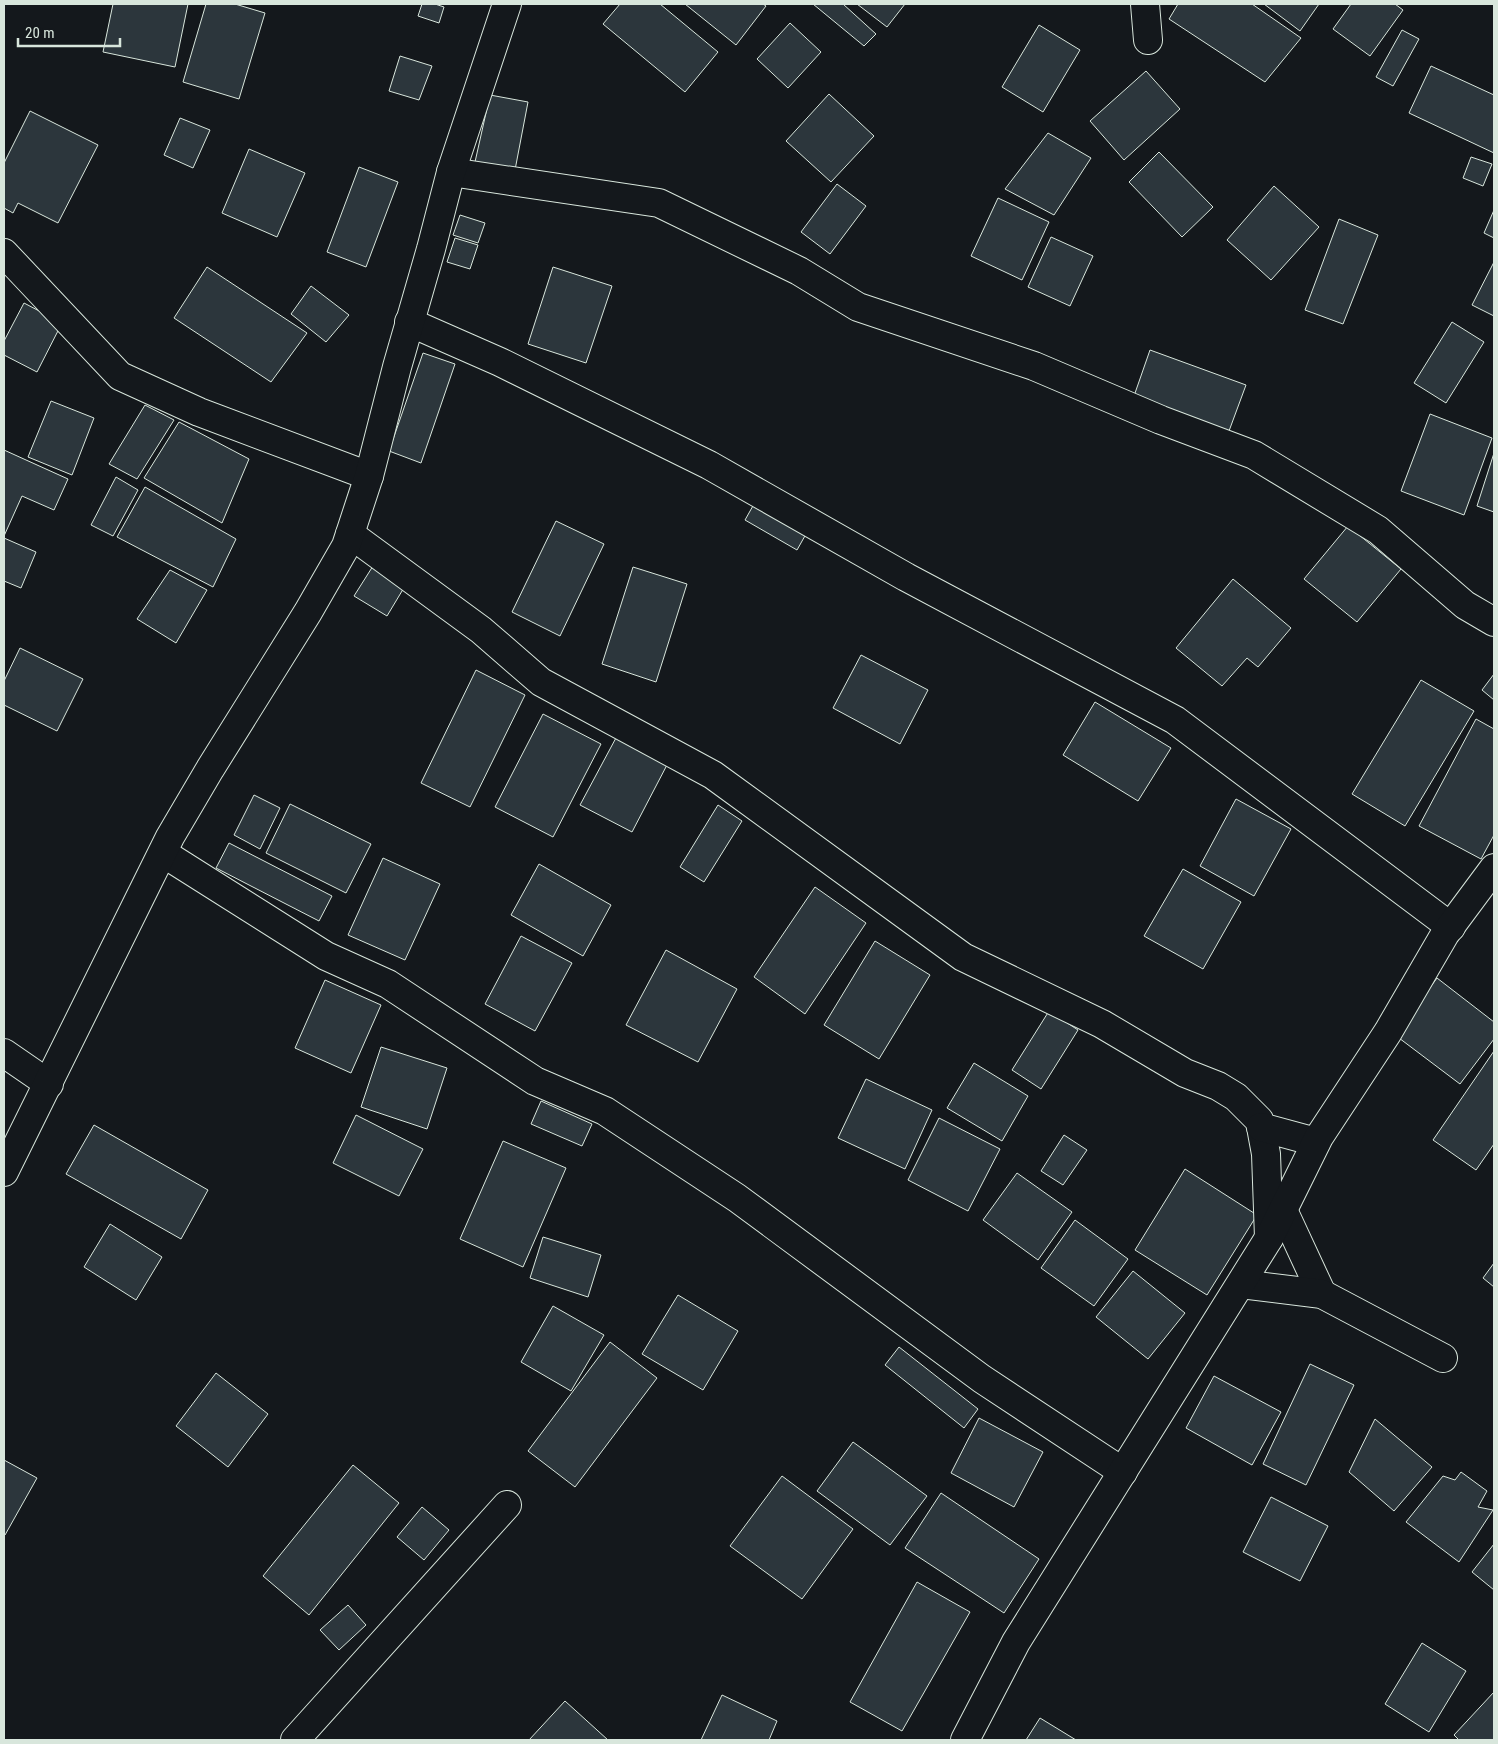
<svg xmlns="http://www.w3.org/2000/svg" width="1498" height="1744" font-family="'Roboto Condensed',sans-serif">
<rect width="100%" height="100%" fill="#14181c"/>
<g fill="#2c363c" stroke="#d8e6dc">
<path d="M113,4H188L175,67L103,52Z"/>
<path d="M206,4H235L265,13L239,99L183,82Z"/>
<path d="M422,4H435L444,7L439,23L418,16Z"/>
<path d="M620,4H660L718,52L685,92L603,24Z"/>
<path d="M685,4H763L766,6L736,45Z"/>
<path d="M813,4H843L876,34L864,46Z"/>
<path d="M857,4H905L887,27Z"/>
<path d="M1178,4H1252L1301,38L1265,82L1169,19Z"/>
<path d="M1264,4H1319L1300,31Z"/>
<path d="M1351,4H1395L1403,10L1370,56L1333,29Z"/>
<path d="M790,23L821,52L788,88L757,59Z"/>
<path d="M1039,25L1080,50L1043,112L1002,87Z"/>
<path d="M1402,30L1419,39L1393,86L1376,77Z"/>
<path d="M400,56L432,66L419,100L389,91Z"/>
<path d="M1431,66L1494,95V153L1409,113Z"/>
<path d="M1146,71L1180,109L1124,160L1090,121Z"/>
<path d="M829,94L874,136L831,182L786,141Z"/>
<path d="M490,95L528,102L515,170L475,162Z"/>
<path d="M30,111L98,145L58,223L18,203L13,213L4,208V163Z"/>
<path d="M180,118L210,130L193,168L164,155Z"/>
<path d="M1048,133L1091,158L1054,215L1005,189Z"/>
<path d="M249,149L305,173L277,237L222,213Z"/>
<path d="M1159,152L1213,207L1182,237L1129,182Z"/>
<path d="M1471,157L1492,164L1483,186L1463,178Z"/>
<path d="M359,167L398,182L366,267L327,252Z"/>
<path d="M837,184L866,206L830,254L801,232Z"/>
<path d="M1274,186L1319,227L1271,280L1227,240Z"/>
<path d="M998,198L1049,222L1022,280L971,256Z"/>
<path d="M1494,210V238L1484,233Z"/>
<path d="M460,215L485,223L478,243L453,235Z"/>
<path d="M1339,219L1378,235L1343,324L1305,310Z"/>
<path d="M1051,237L1093,256L1070,306L1028,287Z"/>
<path d="M455,238L478,245L470,269L447,262Z"/>
<path d="M1494,262V316L1472,305Z"/>
<path d="M207,267L307,333L271,382L174,318Z"/>
<path d="M553,267L612,286L586,363L528,344Z"/>
<path d="M311,286L349,315L326,342L291,314Z"/>
<path d="M24,303L62,323L37,372L4,355V341Z"/>
<path d="M1452,322L1484,342L1446,403L1414,383Z"/>
<path d="M1150,350L1246,385L1229,431L1134,396Z"/>
<path d="M423,353L455,364L421,463L389,451Z"/>
<path d="M51,401L94,418L72,475L28,457Z"/>
<path d="M145,405L174,420L137,479L109,464Z"/>
<path d="M1430,414L1492,438L1464,515L1401,491Z"/>
<path d="M179,422L249,459L222,523L144,478Z"/>
<path d="M4,450L68,479L54,510L22,496L4,536Z"/>
<path d="M1494,453V512L1477,506Z"/>
<path d="M116,477L138,490L113,536L91,525Z"/>
<path d="M145,487L236,539L213,587L117,537Z"/>
<path d="M754,504L806,534L797,550L745,520Z"/>
<path d="M556,521L604,544L560,636L512,612Z"/>
<path d="M1348,526L1401,569L1357,622L1304,579Z"/>
<path d="M4,538L36,552L21,588L4,581Z"/>
<path d="M373,566L405,586L387,616L354,596Z"/>
<path d="M633,567L687,584L656,682L602,664Z"/>
<path d="M170,570L207,590L176,643L137,619Z"/>
<path d="M1233,579L1291,628L1258,667L1247,658L1222,686L1176,648Z"/>
<path d="M20,648L83,679L57,731L4,705V681Z"/>
<path d="M861,655L928,690L900,744L833,708Z"/>
<path d="M476,670L525,695L470,807L421,783Z"/>
<path d="M1494,674V700L1482,690Z"/>
<path d="M1421,680L1474,711L1405,826L1352,794Z"/>
<path d="M1095,702L1171,748L1138,801L1063,755Z"/>
<path d="M543,714L601,744L553,837L495,807Z"/>
<path d="M1476,719L1494,729V835L1481,859L1419,826Z"/>
<path d="M617,736L668,763L632,832L580,805Z"/>
<path d="M254,795L280,808L260,849L234,835Z"/>
<path d="M1236,799L1291,829L1254,896L1200,866Z"/>
<path d="M290,804L371,844L346,893L266,853Z"/>
<path d="M718,805L742,821L704,882L680,867Z"/>
<path d="M229,843L332,896L319,921L216,868Z"/>
<path d="M383,858L440,884L405,960L348,935Z"/>
<path d="M539,864L611,905L583,956L511,915Z"/>
<path d="M1183,869L1241,902L1203,969L1144,936Z"/>
<path d="M815,887L866,923L805,1014L754,977Z"/>
<path d="M521,936L572,963L535,1031L485,1004Z"/>
<path d="M875,941L930,975L879,1059L824,1025Z"/>
<path d="M666,950L737,989L698,1062L626,1025Z"/>
<path d="M1437,978L1494,1022V1039L1460,1084L1395,1035Z"/>
<path d="M325,980L381,1005L351,1073L295,1048Z"/>
<path d="M1049,1011L1078,1030L1041,1089L1012,1070Z"/>
<path d="M381,1047L447,1068L427,1129L361,1107Z"/>
<path d="M1494,1051V1144L1476,1170L1433,1140Z"/>
<path d="M974,1063L1028,1096L1002,1141L947,1108Z"/>
<path d="M866,1079L932,1110L905,1169L838,1138Z"/>
<path d="M541,1101L592,1124L582,1146L531,1124Z"/>
<path d="M356,1115L423,1149L399,1196L333,1163Z"/>
<path d="M939,1118L1000,1149L968,1211L908,1180Z"/>
<path d="M94,1125L208,1190L181,1239L66,1174Z"/>
<path d="M1064,1135L1087,1150L1063,1185L1041,1171Z"/>
<path d="M503,1141L566,1168L523,1267L460,1239Z"/>
<path d="M1185,1169L1257,1215L1207,1295L1135,1250Z"/>
<path d="M1017,1173L1072,1212L1038,1260L983,1220Z"/>
<path d="M1075,1220L1128,1259L1094,1306L1041,1268Z"/>
<path d="M110,1224L162,1257L136,1300L84,1267Z"/>
<path d="M543,1237L601,1255L588,1297L530,1278Z"/>
<path d="M1494,1263V1287L1483,1278Z"/>
<path d="M1133,1271L1185,1313L1148,1359L1096,1317Z"/>
<path d="M678,1295L738,1331L703,1390L642,1354Z"/>
<path d="M553,1306L604,1335L571,1391L521,1362Z"/>
<path d="M610,1342L657,1378L575,1487L528,1451Z"/>
<path d="M899,1347L978,1409L964,1428L885,1365Z"/>
<path d="M1310,1364L1354,1385L1306,1485L1263,1464Z"/>
<path d="M216,1373L268,1414L228,1467L176,1426Z"/>
<path d="M1214,1376L1281,1412L1252,1465L1186,1428Z"/>
<path d="M979,1418L1043,1452L1014,1507L951,1473Z"/>
<path d="M1375,1419L1432,1467L1394,1511L1349,1472Z"/>
<path d="M853,1442L927,1496L890,1545L817,1491Z"/>
<path d="M4,1460L37,1478L5,1535L4,1534Z"/>
<path d="M353,1465L399,1503L309,1615L263,1576Z"/>
<path d="M1461,1472L1487,1491L1478,1507L1493,1510L1459,1562L1406,1522L1443,1476L1455,1480Z"/>
<path d="M782,1476L853,1529L802,1599L730,1546Z"/>
<path d="M941,1493L1039,1559L1004,1613L905,1548Z"/>
<path d="M1271,1497L1328,1526L1300,1581L1243,1552Z"/>
<path d="M422,1507L449,1530L424,1560L397,1537Z"/>
<path d="M1494,1544V1590L1472,1572Z"/>
<path d="M917,1582L970,1612L902,1731L850,1702Z"/>
<path d="M348,1605L366,1625L339,1650L320,1630Z"/>
<path d="M1422,1643L1466,1671L1429,1732L1385,1704Z"/>
<path d="M1494,1692V1740H1459L1454,1735Z"/>
<path d="M722,1695L777,1721L769,1740H701Z"/>
<path d="M565,1701L608,1740H529Z"/>
<path d="M1040,1718L1076,1740H1026Z"/>
</g>
<g fill="none" stroke-linecap="round" stroke-linejoin="round">
<g stroke="#d8e6dc" stroke-width="30">
<g id="minor">
<path d="M1145,4L1148,40"/>
<path d="M451,172L659,203L799,271L858,307L1034,366L1161,420L1254,455L1378,530L1465,605L1494,622"/>
<path d="M4,253L120,376L199,412L369,476"/>
<path d="M409,322L500,362L709,465L906,577L1175,720L1451,927"/>
<path d="M350,534L481,630L541,682L713,775L963,957L1102,1024L1185,1073L1218,1086L1236,1097L1259,1120L1261,1127L1266,1154L1269,1238"/>
<path d="M163,853L326,956L388,984L535,1081L605,1111L737,1198L982,1379L1123,1472"/>
<path d="M4,1053L49,1084"/>
<path d="M1261,1127L1316,1142"/>
<path d="M4,1172L170,837L210,769L308,612L346,546L369,476L397,367L431,249L451,172L507,4"/>
<path d="M1283,1210L1322,1294"/>
<path d="M1241,1284L1322,1294L1443,1358"/>
<path d="M295,1740L507,1505"/>
<path d="M965,1740L1016,1642L1269,1238L1319,1137L1388,1032L1445,934L1494,868"/>
</g>
</g>
<use href="#minor" stroke="#14181c" stroke-width="28"/>
</g>
<rect width="1498" height="1744" fill="none" stroke="#d8e6dc" stroke-width="10"/>
<path d="M18 38v8h102v-8" fill="none" stroke="#d8e6dc" stroke-width="2.5"/>
<text x="25" y="38" font-size="15" fill="#d8e6dc" stroke="#14181c" stroke-width="4" paint-order="stroke">20 m</text>
</svg>
